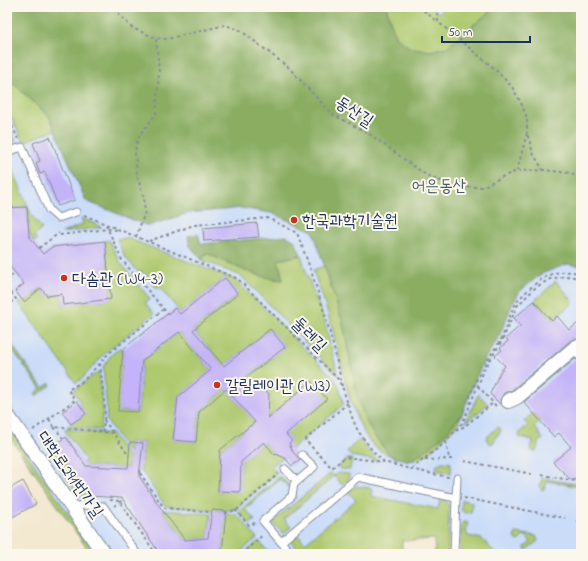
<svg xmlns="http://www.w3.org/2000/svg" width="588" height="561" font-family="'Indie Flower','Poor Story',sans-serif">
<rect width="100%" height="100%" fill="#fbf7ec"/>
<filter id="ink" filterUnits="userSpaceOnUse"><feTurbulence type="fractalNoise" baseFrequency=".025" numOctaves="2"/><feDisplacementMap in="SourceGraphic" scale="8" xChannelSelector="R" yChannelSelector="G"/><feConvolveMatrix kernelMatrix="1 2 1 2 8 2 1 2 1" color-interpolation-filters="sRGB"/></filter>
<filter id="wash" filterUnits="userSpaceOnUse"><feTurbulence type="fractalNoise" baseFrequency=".012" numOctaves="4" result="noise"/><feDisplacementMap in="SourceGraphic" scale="16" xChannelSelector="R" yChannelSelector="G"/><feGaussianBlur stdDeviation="0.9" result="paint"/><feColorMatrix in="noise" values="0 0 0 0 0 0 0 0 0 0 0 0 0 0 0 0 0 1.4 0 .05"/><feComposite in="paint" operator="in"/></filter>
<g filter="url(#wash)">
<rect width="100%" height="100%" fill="#f3e9d1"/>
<path fill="#cbdcf9" d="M7,7H581V554H476L460,539L439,537L405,538L340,554H270L261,543L248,554H91L13,442L7,445Z"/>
<g fill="#aec96f" stroke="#647c66">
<path d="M386,7H433L438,13L445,7H495L447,47L430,51L409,47L395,36Z"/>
<path d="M7,78L49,116L56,130L26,141L22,140L9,112L7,101Z"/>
<path d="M7,122L16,142L7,145Z"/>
<path d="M12,167L32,216L42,229L34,236L37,240L34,242L30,236L27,207L11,208L7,169Z"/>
<path d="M81,218L102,227L62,233L83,224Z"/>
<path d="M127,238L236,280L334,378L338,384L344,404L292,449L288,445L292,441L286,434L311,381L268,418L264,412L269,394C258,383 254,383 239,384L285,347L270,329L224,366L193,330L238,295L225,278L181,313L159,287L157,288L142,271L139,273L125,257L117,239Z"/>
<path d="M109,240L120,262L150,299L145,303L154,314L107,351L82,379L76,383L19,303L23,300L25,302L41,288L47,296L62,294L63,305L111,299L105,241Z"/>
<path d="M206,253C231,264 256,278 283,280L278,260L301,255L307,275L324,319L338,376L241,276L202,260Z"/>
<path d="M324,266C331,285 338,305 343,324C354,366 356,433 396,458C385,454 375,449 368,439C347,406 342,365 332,328C327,308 319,289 313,270Z"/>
<path d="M556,281L574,302L552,321L534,301Z"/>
<path d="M179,332L211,370L178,397L173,440L196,442L199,412L226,389L255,422L220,450L218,491L240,492L241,462L264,442L275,455L278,452L285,458H282L271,466L277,473L237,508L225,511L165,506L141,470L143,443L130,442L129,453L106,420L107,411L103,367L111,355L121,347L123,349L119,411L138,412L142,361Z"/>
<path d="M7,338L43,388L50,383L51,385L36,396L34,394L41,389L7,342Z"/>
<path d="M99,371L103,411L101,430L67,427L85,414L79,404L81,402L73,391Z"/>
<path d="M478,395H479L488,404L465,423Z"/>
<path d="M533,413L540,421L534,427L539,432L538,433L543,439L538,442L537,450L534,452L531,450L533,440L519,437L520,432L528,425L524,421Z"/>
<path d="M462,414L457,425L429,453L418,460H406L413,459L444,435Z"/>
<path d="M7,425L96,554H91L7,433Z"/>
<path d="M498,427L501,429L499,435H496L494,442L490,444L486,439L487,437Z"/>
<path d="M64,429L112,434L129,458L128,468L86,466L83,462L86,461Z"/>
<path d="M359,440L378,461L351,456L347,451Z"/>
<path d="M57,450L89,496L86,497L79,496L51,454Z"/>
<path d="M347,459H352L350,470L340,469V465Z"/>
<path d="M442,462L451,463V473L436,470L435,469L438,464Z"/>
<path d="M331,473L334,476L338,473L349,474V480L342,485L334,476L284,519L291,527L283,534L272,522Z"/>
<path d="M280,476L289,486L288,487L280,479L245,509L255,520L250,524L238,512Z"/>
<path d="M542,478L581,485V487L547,481L545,488L542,490L540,487Z"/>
<path d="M355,486L370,488L372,491L371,496L438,509L440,500L446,501L449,506V511L448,551L446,554H438L435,552L434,539L402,541V554H378L377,546L369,547V554H302L290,541L298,535L305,543L356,500L348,492Z"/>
<path d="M462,500L472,502L471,512L465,513L461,510Z"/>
<path d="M162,510L211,514L208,538L185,540Z"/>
<path d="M234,513L248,526L247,527L257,538L238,554H222L225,515Z"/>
<path d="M463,522H466L468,523L466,532L468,536L482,539L496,554H460L461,525Z"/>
<path d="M516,533L536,536L538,541L526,550L524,548L531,542L525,535L518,541L514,538Z"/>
<path d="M259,541L270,554H263L260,551L257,554H244Z"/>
</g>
<g fill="#8aad62" stroke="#526e60">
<path d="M7,7H386L395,36L409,47L430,51L447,47L495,7H581V266L567,264L541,274L520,291L512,305L499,337L486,357L476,378L462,414L444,435L428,449L413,459L406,460L396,458L389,454L373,434L365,419L357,396L343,324L313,231L271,213L242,208L189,213L148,226L86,201L49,116L7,78Z"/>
<path d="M198,234L201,244L287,236L295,241L301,255L278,260L283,280C256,278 231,264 206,253L202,260L190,246L188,236Z"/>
</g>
<g id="blocks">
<g fill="#c3b3f8">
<path d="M50,137L75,200L58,206L45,172L40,174L36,163L40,161L33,143Z"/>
<path d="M27,207L29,236L43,254L52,247L105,241L111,299L63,305L62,294L47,296L41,288L24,302L15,291L24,284L7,263V208Z"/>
<path d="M257,223L259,237L204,241L203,228Z"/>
<path d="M225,278L238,294L193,330L224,366L270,329L285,347L243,380L261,386L269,394L268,418L311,381L327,399L286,434L292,441L289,443L293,452L300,460L292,466L285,458L276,454L275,455L264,442L241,462L240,492L218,491L220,450L255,422L226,389L199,412L196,442L173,440L178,397L211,370L179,332L142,361L138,412L118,411L123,349L175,308L180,314Z"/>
<path d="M534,301L552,321L557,316L569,330L581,321V340L575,339L570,341L512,390L504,393L500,400L501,405L490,394L500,372L505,366L495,356L502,350L500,348L508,341L506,338L521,325L514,318Z"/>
<path d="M575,359L581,361V480L570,479L553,462L571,447L559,433L554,437L524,402Z"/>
<path d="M77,401L86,414L71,424L62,412Z"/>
<path d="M66,437L86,466L128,468L130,442L143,443L139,476L162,510L185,540L208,538L212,510L226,511L222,554H160L122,498L89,496L54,445Z"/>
<path d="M23,481L36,504L7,520V490Z"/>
</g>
</g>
</g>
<g filter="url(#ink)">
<use href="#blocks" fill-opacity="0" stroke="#878c98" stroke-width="1"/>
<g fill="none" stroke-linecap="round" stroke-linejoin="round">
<g stroke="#878c98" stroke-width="9">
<g id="lane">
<path d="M7,152L22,147L49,210L58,218L76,212"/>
<path d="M285,469L297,481"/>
<path d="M456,498L457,478"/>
<path d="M73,508L81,505L103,506L137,554"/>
<path d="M281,542L263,521L292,496L294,484L314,467L302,455"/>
<path d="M292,554L281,542L358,477L456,498L454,554"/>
</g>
</g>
<g stroke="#878c98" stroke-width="16">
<g id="street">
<path d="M508,401L517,397L576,347L581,353"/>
<path d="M7,415L45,468L104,554"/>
</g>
</g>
<g stroke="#878c98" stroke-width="2" stroke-dasharray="3 3" stroke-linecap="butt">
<path d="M117,7L119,14L132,28L156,38L167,39L225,25L240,30L289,68L332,114L368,133L426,175L455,187H482L504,176L517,171L543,170L570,173L581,179"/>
<path d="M419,7L438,22"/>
<path d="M437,7L438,22L495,69L512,87L521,103L527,118V133"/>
<path d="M7,115L18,139"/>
<path d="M517,171L527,133L533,153L543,170"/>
<path d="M84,215L238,279L338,379L343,389L353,420L358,431L372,450L384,462L410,469L448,477V478"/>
<path d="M106,225L122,260L168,314"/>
<path d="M60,235L108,229L117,230"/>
<path d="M136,237L145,212L144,199L137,175L135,152L137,141L141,133L156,114L159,72L156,38"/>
<path d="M149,241L194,225L268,218L297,233C316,282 332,333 342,386"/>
<path d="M39,248L59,233"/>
<path d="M7,281L15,272"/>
<path d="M7,288L16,299L7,305"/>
<path d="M478,386L496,406"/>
<path d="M348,403L305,440L332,468L345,457L384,462"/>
<path d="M470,404C466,391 492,353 500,341C506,331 508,317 514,307C517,300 523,295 528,290C546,274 557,269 581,273"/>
<path d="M49,419L54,427L113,433L129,456"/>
<path d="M104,420L113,433"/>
<path d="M54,427L63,438"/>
<path d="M33,430L75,400L68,390L83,381L100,363"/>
<path d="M456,431L465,426L493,403"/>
<path d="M103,432L105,411L100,363L108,354L164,309"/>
<path d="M446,442L449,458"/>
<path d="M49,452L56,448"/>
<path d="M425,460L452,459"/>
<path d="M464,461L532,474"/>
<path d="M411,469L442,445L463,422L485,368L503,339L517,306L536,287L550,279L567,276L581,278"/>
<path d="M140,473L164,508L211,512"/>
<path d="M542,475L581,482"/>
<path d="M464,498L565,518"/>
<path d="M110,500L119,501L120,502L156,554"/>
<path d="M114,506L123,500"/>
<path d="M235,510L249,525L255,523"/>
<path d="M225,513L237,510L278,474"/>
<path d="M577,521L581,522"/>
<path d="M241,554L263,535"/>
<path d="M272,554L277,550"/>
<path d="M573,554L581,547"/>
</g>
<use href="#lane" stroke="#fff" stroke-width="7"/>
<use href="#street" stroke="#fff" stroke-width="14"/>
</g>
</g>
<g fill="#c8321e" stroke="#fbf7ec" stroke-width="1.5">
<circle cx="294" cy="220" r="4"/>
<circle cx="64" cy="278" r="4"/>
<circle cx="217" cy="385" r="4"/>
</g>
<g text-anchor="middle" stroke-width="4" stroke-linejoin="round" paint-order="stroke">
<g font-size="17" fill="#1b2f5e" stroke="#fbf7ec">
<text transform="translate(355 111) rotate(33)" y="6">동산길</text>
<text transform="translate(310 334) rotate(45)" y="6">둘레길</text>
<text transform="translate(71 474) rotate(55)" y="6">대학로291번가길</text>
</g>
<g font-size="17" fill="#475d63" stroke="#fbf7ec">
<text x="439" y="191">어은동산</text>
</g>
<g font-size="17" fill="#1b2f5e" stroke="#fbf7ec" text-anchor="start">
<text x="302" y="226">한국과학기술원</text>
<text x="72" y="284">다솜관 (W4-3)</text>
<text x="225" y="391">갈릴레이관 (W3)</text>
</g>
</g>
<rect width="588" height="561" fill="none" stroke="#fbf7ec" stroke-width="24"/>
<path d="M442 36v6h88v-6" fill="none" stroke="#1b2f5e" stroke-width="2"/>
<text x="448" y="36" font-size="12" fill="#1b2f5e" stroke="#fbf7ec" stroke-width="3" paint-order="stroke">50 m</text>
</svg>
